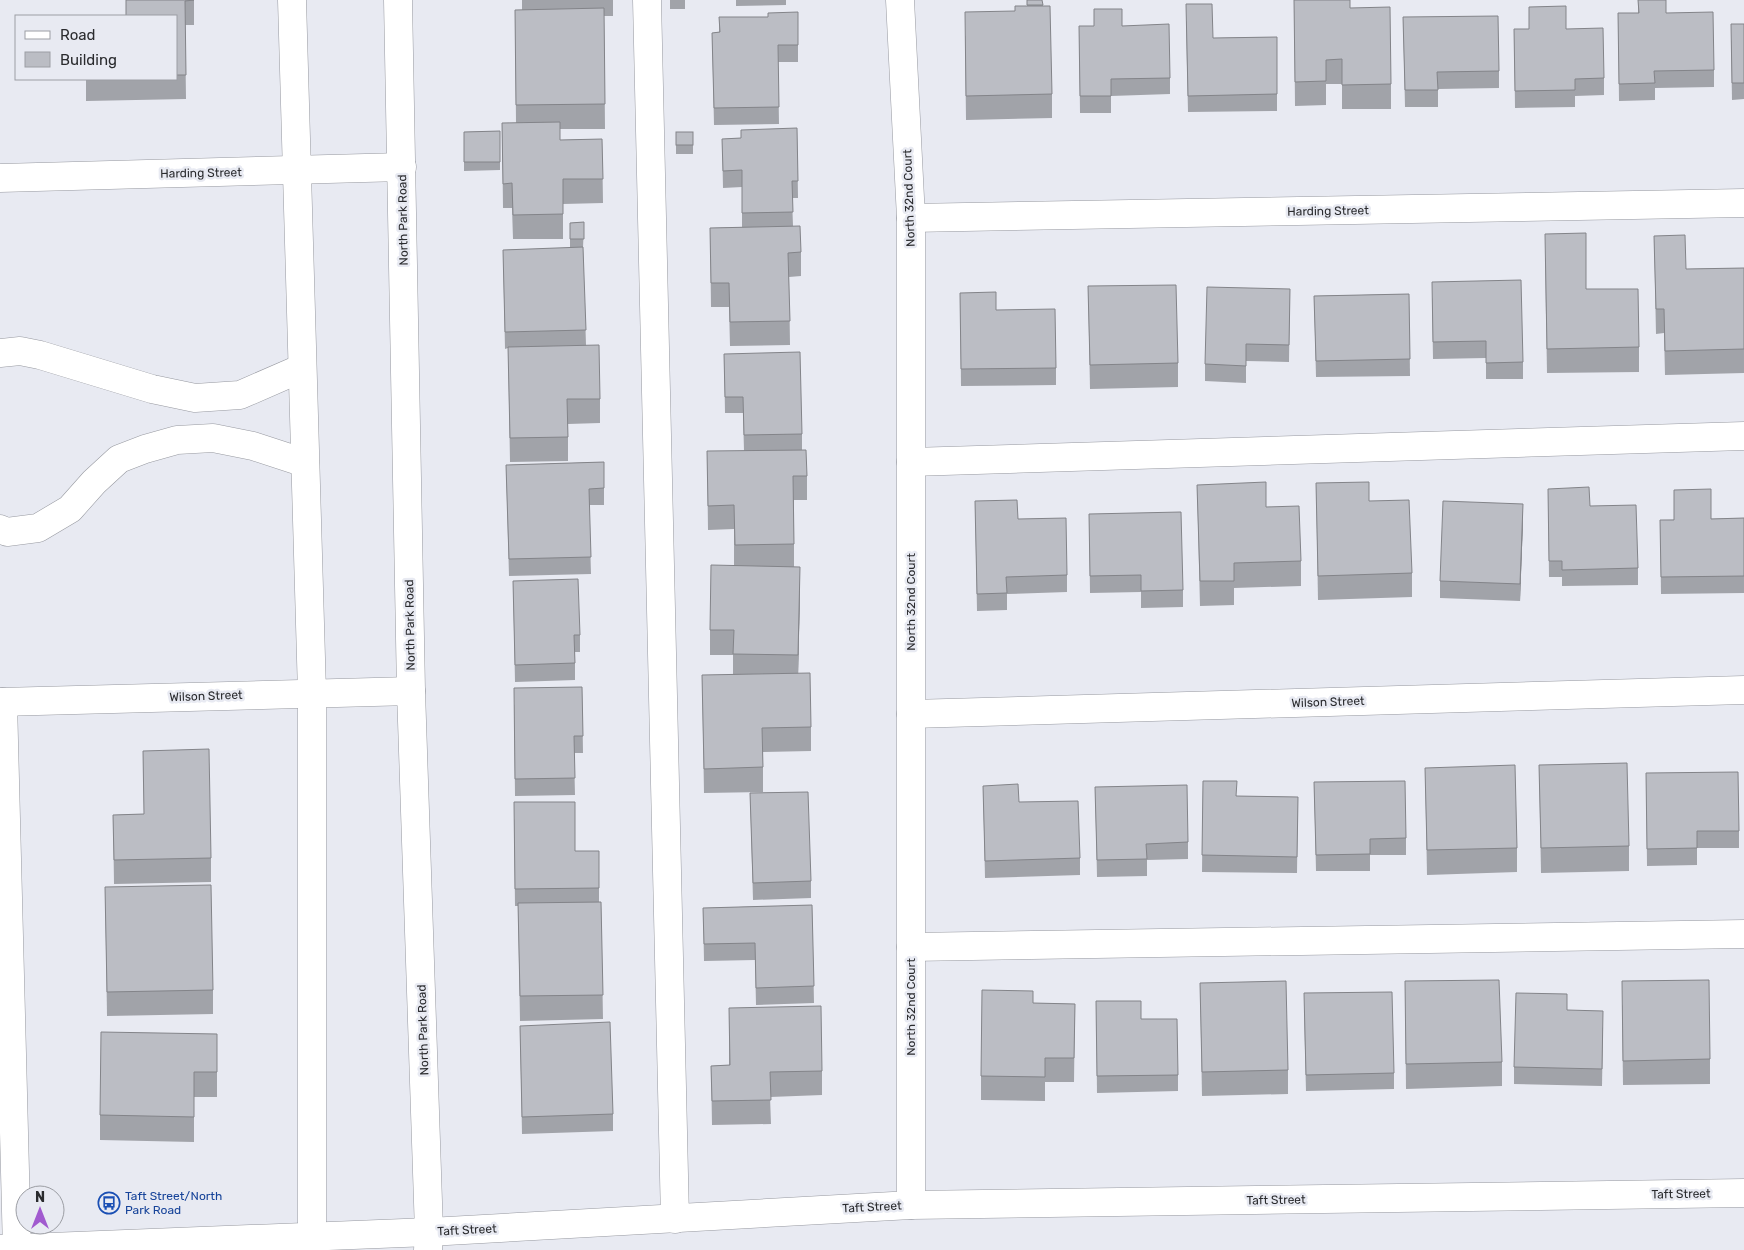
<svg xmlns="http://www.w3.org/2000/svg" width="1744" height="1250" font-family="Rubik,sans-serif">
<rect width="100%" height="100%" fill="#e8eaf2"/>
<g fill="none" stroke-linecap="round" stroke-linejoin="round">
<g stroke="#9799a0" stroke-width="29">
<g id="minor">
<path d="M292,0L312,693V1250"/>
<path d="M398,0L411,691L429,1232L428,1250"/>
<path d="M647,0L675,1219"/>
<path d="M900,0L911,218V1205"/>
<path d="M0,178L402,167"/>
<path d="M911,218L1744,203"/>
<path d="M0,353L20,351L40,355L152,389L195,398L240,395L302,368"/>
<path d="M911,462L1744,436"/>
<path d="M0,529L7,532L38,528L70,509L94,482L119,459L145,449L177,440L213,438L253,446L305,463"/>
<path d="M0,702L411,691"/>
<path d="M3,702L17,1250"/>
<path d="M911,714L1744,690"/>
<path d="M911,947L1744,934"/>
<path d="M0,1249L429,1232L911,1205L1744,1193"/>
</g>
</g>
<use href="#minor" stroke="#fff" stroke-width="28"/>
</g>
<g fill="#a1a3a9">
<path d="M126,0H194V25H185L186,99L86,101V79H176V16Z"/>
<path d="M522,0H613V16H604L605,129H560V140L602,139L603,203L563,204V239H513L512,208H503L502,123H516L515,10H522Z"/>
<rect x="670" y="0" width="15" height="9"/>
<path d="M736,0H786V5L736,6Z"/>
<path d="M1027,0L1043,5L1052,94V118L966,120L965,36L1015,11L1027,6Z"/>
<path d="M1294,0L1350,8L1391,84V109H1342V84H1326V105L1295,106Z"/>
<path d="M1638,0L1666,13L1714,70V87L1655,88V100L1619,101L1618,13H1638Z"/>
<path d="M1529,7L1566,29L1604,78V95L1575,96V107L1515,108L1514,29H1529Z"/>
<path d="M798,12V62H778L779,124L714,125L712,33L719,32V17H768Z"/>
<path d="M1403,17L1499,71V88L1438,89V107H1405Z"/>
<path d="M1186,21L1213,38L1277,37V111L1188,112Z"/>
<path d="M1744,24V99L1732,100L1731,41Z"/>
<path d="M1079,26H1122L1170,78V94L1111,96V113H1080Z"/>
<path d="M797,128L798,198H792L793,226L801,252V276L789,277L790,345L730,346L729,307H711L710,228L742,227V187L723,188L722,139L741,138Z"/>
<path d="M500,131V170L464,171V132Z"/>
<rect x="676" y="132" width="17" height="22"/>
<path d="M584,222L583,248L586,345L600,399V423L568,424V461L510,462L508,348L505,349L503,250L570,248V223Z"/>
<path d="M1654,236L1686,269L1744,268V373L1665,375L1664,333L1656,334Z"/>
<path d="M1545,258L1586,289L1639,347V372L1547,373Z"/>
<path d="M1088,286L1178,363V387L1090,389Z"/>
<path d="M1290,289L1289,362L1246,361V383L1205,381V364Z"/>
<path d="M960,293L996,310L1056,368V385L961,386Z"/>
<path d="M1409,294L1410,376L1316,377L1314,296Z"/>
<path d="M1432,298L1523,362V379H1486V358L1433,359Z"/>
<path d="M724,354L802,434V450L807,476V500H794V566L800,591L798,673L811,727V751L763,752V792L704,793L702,675H733V655H710V630L734,565V529L708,530L707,451H744L743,413H725Z"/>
<path d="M604,462V505H589L591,574L509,576L506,465Z"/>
<path d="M1316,483L1369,501L1412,573V597L1318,600Z"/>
<path d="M1197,485L1266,507L1301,561V586L1234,588V605L1200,606Z"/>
<path d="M1548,489L1590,506L1638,568V585L1562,586V577H1549Z"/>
<path d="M975,501L1018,519L1067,575V592L1007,594V610L977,611Z"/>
<path d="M1089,514L1183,590V607L1141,608V592L1090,593Z"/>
<path d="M1744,518V593L1661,594L1660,520Z"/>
<path d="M1523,521L1520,601L1440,598V581Z"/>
<path d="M513,581L580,635V652H575V680L515,682Z"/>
<path d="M582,687L583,753H574L575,795L515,796L514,705Z"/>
<path d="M143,751L211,858V882L114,884L113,815L144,814Z"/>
<path d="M1539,765L1629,846V871L1541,873Z"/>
<path d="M1425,768L1517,848V872L1427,875Z"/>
<path d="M1646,773L1739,831V848H1697V865L1647,866Z"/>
<path d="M1203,781L1237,796L1298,797L1297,873L1202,872Z"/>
<path d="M1314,782L1406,838V855H1370V871H1316Z"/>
<path d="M983,786L1019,802L1080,858V875L985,878Z"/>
<path d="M1095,787L1188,842V859L1147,860V876L1097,877Z"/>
<path d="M750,793L811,881V898L753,900Z"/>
<path d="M514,819L575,851L599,888V902H601L603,1019L520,1021L518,906H515Z"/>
<path d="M105,887L213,990V1014L107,1016Z"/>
<path d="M812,905L814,1003L756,1005L755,960L704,961L703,908Z"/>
<path d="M1405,981L1502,1062V1086L1406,1089Z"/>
<path d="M1200,983L1288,1070V1094L1202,1096Z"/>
<path d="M1096,1001L1141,1019L1178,1075V1091L1097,1093Z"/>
<path d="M1033,1003L1075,1004L1074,1082H1045V1101L981,1100V1076Z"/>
<path d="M1622,1005L1710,1059V1084L1623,1085Z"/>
<path d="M729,1008L822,1071V1095L770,1097L771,1124L712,1125L711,1066L729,1065Z"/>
<path d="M1304,1010L1394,1073V1089L1306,1091Z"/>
<path d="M1567,1010L1603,1028L1602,1086L1514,1084V1067Z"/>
<path d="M520,1026L613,1114V1131L522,1134Z"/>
<path d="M217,1034V1097H194V1142L100,1140V1115Z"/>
</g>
<g fill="#838489">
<path d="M1523,504V521L1520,601V584Z"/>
<path d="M800,567V591L798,680V655Z"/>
</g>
<g fill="#bbbdc4" stroke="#838489">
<path d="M126,0H194L185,1L186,75H176V16H126Z"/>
<path d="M1027,0H1042L1043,5H1027Z"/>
<path d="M1294,0H1350V8L1390,7L1391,84L1342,85V59L1326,60V81L1295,82Z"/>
<path d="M1638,0H1666V13L1713,12L1714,70L1654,71L1655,83L1619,84L1618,13H1639Z"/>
<path d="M1186,4H1212L1213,38L1277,37V94L1188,96Z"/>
<path d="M1015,6H1050L1052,94L966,96L965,12L1015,11Z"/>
<path d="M1566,6V29L1603,28L1604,78L1575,79V90L1515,91L1514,29H1529V7Z"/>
<path d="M604,8L605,104L516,105L515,10Z"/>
<path d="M1094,9H1122V26L1169,24L1170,78L1111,79V96H1080L1079,26H1094Z"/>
<path d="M798,12V45H778L779,107L714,108L712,33L720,32L719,17H768V13Z"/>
<path d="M1498,16L1499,71L1437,72L1438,90H1405L1403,17Z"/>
<path d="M1731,24H1744V83H1732Z"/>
<path d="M560,122V140L602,139L603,179H563V214L513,215L512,183L503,184L502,123Z"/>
<path d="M797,128L798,181H792L793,212L742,213V170L723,171L722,139L741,138V130Z"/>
<path d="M500,131V162H464V132Z"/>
<rect x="676" y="132" width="17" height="13"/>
<path d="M584,222V239H570V223Z"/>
<path d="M800,226L801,252L788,253L790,321L730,322L729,283H711L710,228Z"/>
<path d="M1586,233V289H1638L1639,347L1547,349L1545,234Z"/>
<path d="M1685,235L1686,269L1744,268V349L1665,351L1664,309H1656L1654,236Z"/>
<path d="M583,247L586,330L505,332L503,250Z"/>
<path d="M1521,280L1523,362L1486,363V341L1433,342L1432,282Z"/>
<path d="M1176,285L1178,363L1090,365L1088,286Z"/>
<path d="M1207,287L1290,289L1289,345L1246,344V366L1205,364Z"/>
<path d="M996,292V310L1055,309L1056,368L961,369L960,293Z"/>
<path d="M1409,294L1410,359L1316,361L1314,296Z"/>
<path d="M599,345L600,399H567L568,437L510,438L508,347Z"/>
<path d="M800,352L802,434L744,435L743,397H725L724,354Z"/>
<path d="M806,450L807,476H793L794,544L735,545L734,505L708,506L707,451Z"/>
<path d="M604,462V488L589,489L591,557L509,559L506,465Z"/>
<path d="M1266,482V507L1299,506L1301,561L1234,563V581H1200L1197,485Z"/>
<path d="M1369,482V501L1409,500L1412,573L1318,576L1316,483Z"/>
<path d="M1589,487L1590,506L1636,505L1638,568L1562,570V561H1549L1548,489Z"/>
<path d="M1711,489V519L1744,518V576L1661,577L1660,520H1674V490Z"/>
<path d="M1017,500L1018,519L1066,518L1067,575L1006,577L1007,593L977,594L975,501Z"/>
<path d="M1443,501L1523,504L1520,584L1440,581Z"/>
<path d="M1181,512L1183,590L1141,591V575L1090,576L1089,514Z"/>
<path d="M711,565L800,567L798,655L733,654L734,630H710Z"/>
<path d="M578,579L580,635H574L575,663L515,665L513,581Z"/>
<path d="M810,673L811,727L762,728L763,767L704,769L702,675Z"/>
<path d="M582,687L583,736H574L575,778L515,779L514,688Z"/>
<path d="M209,749L211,858L114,860L113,815L144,814L143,751Z"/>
<path d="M1627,763L1629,846L1541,848L1539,765Z"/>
<path d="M1515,765L1517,848L1427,850L1425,768Z"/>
<path d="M1738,772L1739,831H1697V848L1647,849L1646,773Z"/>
<path d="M1203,781H1237L1236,796L1298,797L1297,857L1202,855Z"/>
<path d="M1405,781L1406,838L1370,839V854L1316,855L1314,782Z"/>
<path d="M1018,784L1019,802L1078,801L1080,858L985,861L983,786Z"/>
<path d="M1187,785L1188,842L1146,844L1147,859L1097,860L1095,787Z"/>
<path d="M808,792L811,881L753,883L750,793Z"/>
<path d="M514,802H575V851H599V888L515,889Z"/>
<path d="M211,885L213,990L107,992L105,887Z"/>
<path d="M601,902L603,995L520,996L518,903Z"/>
<path d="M812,905L814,986L756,988L755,943L704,944L703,908Z"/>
<path d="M1499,980L1502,1062L1406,1064L1405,981Z"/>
<path d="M1709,980L1710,1059L1623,1061L1622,981Z"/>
<path d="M1286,981L1288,1070L1202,1072L1200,983Z"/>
<path d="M982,990L1033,991V1003L1075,1004L1074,1058H1045V1077L981,1076Z"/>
<path d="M1392,992L1394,1073L1306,1075L1304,993Z"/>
<path d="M1516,993L1567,994V1010L1603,1011L1602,1069L1514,1067Z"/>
<path d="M1096,1001H1141V1019H1177L1178,1075L1097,1076Z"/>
<path d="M821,1006L822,1071L770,1072L771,1100L712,1101L711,1066L730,1065L729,1008Z"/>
<path d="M610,1022L613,1114L522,1117L520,1026Z"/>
<path d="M101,1032L217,1034V1072H194V1117L100,1115Z"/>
</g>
<defs>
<g id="bus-ring" transform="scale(1.125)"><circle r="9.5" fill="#e8eaf2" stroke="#1a4fb4" stroke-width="1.5"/><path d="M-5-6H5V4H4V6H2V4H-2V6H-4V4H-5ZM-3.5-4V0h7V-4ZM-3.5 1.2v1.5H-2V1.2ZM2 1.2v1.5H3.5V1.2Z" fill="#1a4fb4"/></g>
</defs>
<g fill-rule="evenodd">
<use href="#bus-ring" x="109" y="1203"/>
</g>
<g text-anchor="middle" stroke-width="5" stroke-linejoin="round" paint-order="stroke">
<g font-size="12" fill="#2a2b2e" stroke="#e8eaf2">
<text transform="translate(201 173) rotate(-1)" y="4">Harding Street</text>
<text transform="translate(909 198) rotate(-92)" y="4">North 32nd Court</text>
<text transform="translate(1328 211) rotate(-1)" y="4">Harding Street</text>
<text transform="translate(403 220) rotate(-91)" y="4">North Park Road</text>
<text transform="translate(911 602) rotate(-90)" y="4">North 32nd Court</text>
<text transform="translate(410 625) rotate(-91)" y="4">North Park Road</text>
<text transform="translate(206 696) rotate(-2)" y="4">Wilson Street</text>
<text transform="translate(1328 702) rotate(-2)" y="4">Wilson Street</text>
<text transform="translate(911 1007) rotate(-90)" y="4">North 32nd Court</text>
<text transform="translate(423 1030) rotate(-92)" y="4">North Park Road</text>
<text transform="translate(1681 1194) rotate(-1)" y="4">Taft Street</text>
<text transform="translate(1276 1200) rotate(-1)" y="4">Taft Street</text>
<text transform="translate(872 1207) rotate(-3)" y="4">Taft Street</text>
<text transform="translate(467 1230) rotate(-3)" y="4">Taft Street</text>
</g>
<g font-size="12" fill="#164399" stroke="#e8eaf2" text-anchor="start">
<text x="125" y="1200">Taft Street/North<tspan x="125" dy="14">Park Road</tspan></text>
</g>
</g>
<rect x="15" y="15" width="162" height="65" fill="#e8eaf2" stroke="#9c9ea4"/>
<rect x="25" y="31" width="25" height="8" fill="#ffffff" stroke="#9c9ea4"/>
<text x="60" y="40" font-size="15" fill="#2a2b2e">Road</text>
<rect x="25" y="52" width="25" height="15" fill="#bbbdc4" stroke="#9c9ea4"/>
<text x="60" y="65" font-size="15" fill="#2a2b2e">Building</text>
<g transform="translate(40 1210)"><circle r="24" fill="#e8eaf2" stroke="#9c9ea4"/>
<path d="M0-4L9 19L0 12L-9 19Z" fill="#a15acf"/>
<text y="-8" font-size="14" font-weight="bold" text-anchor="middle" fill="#2a2b2e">N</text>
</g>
</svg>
